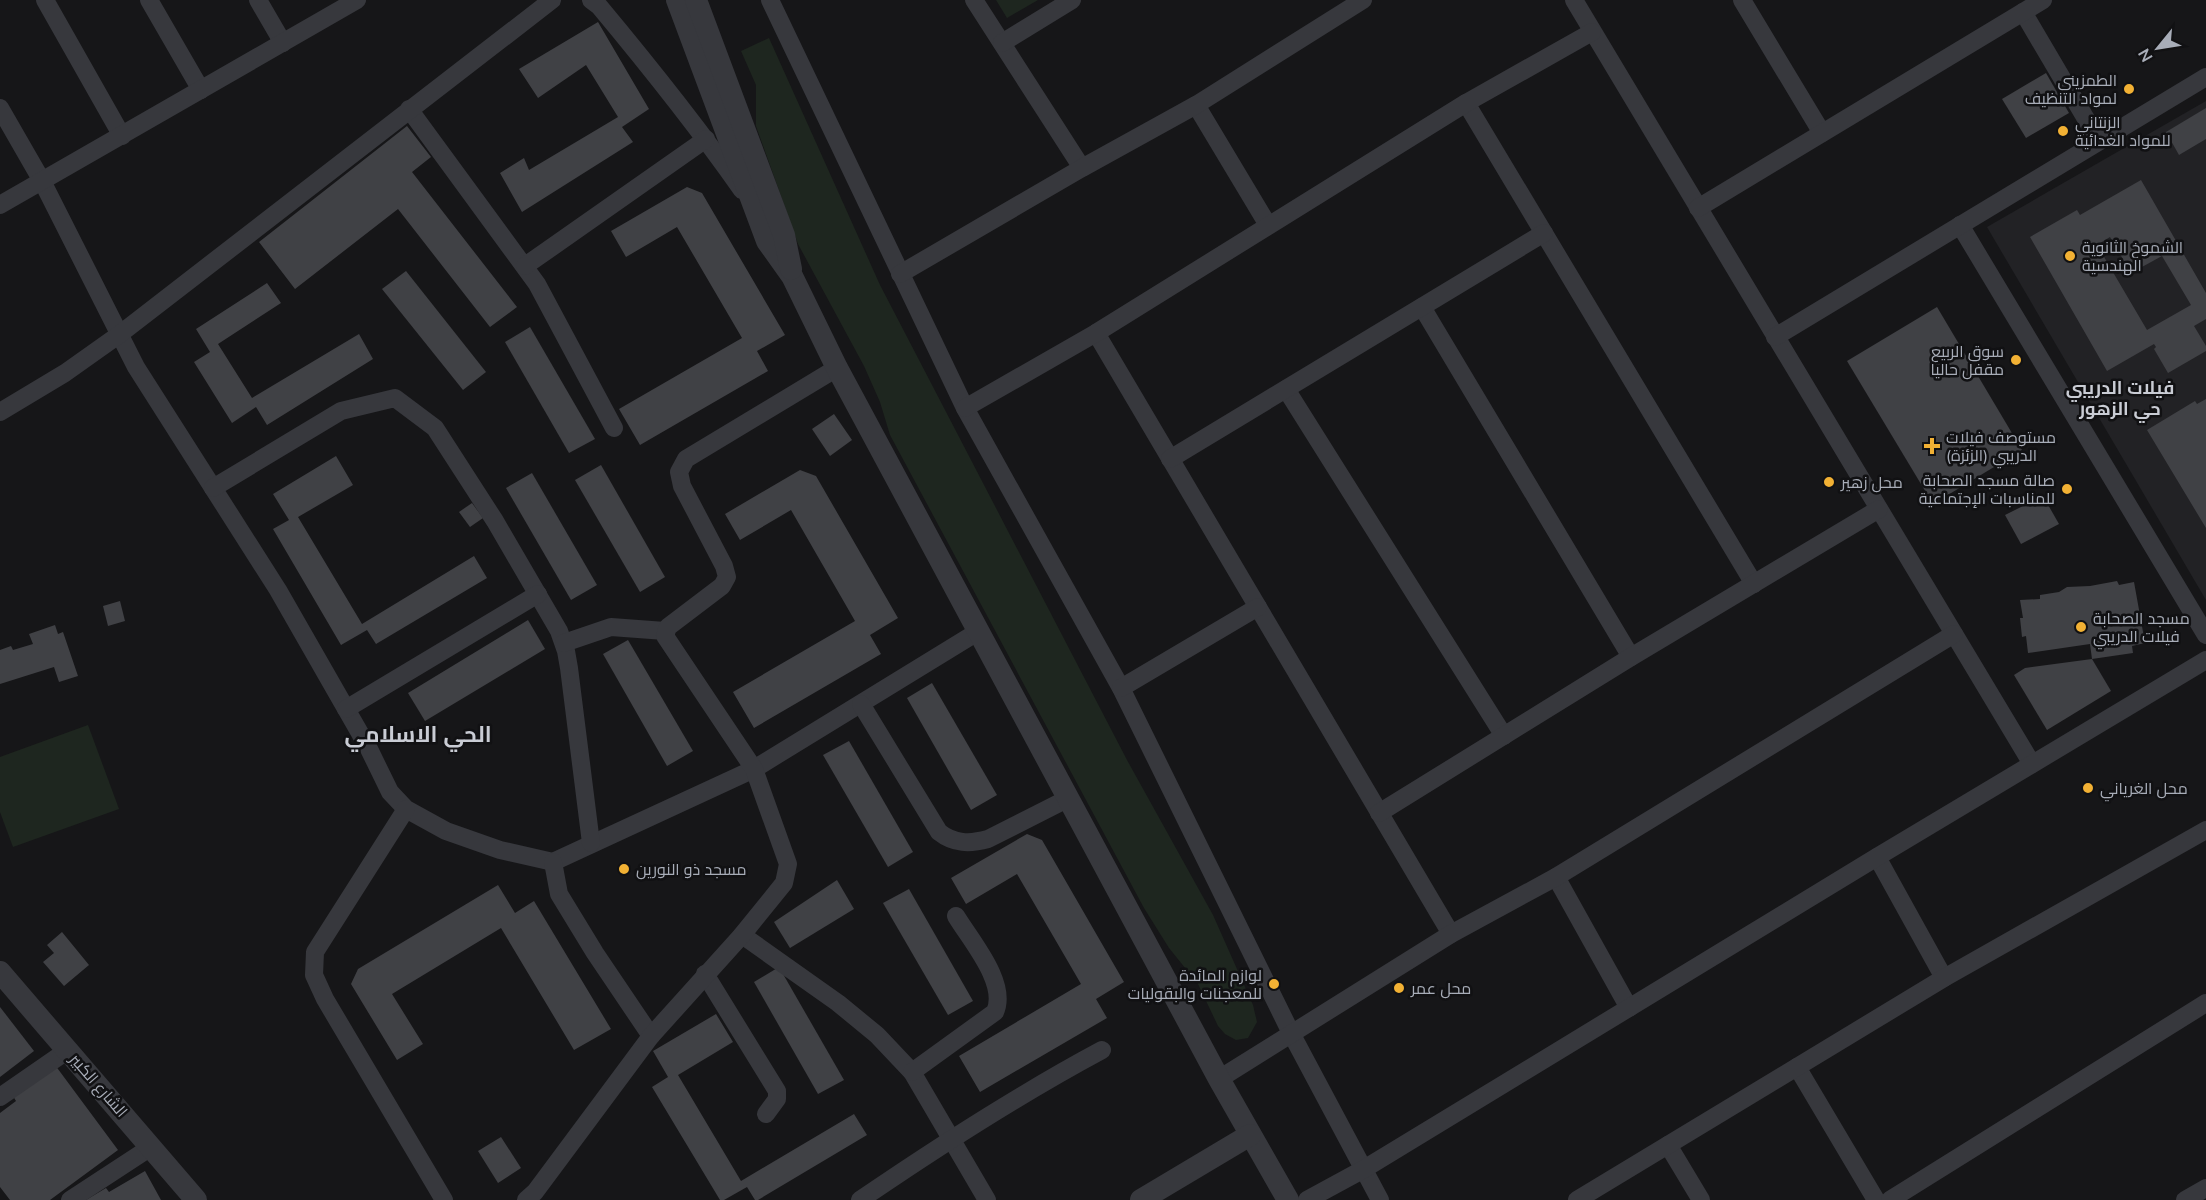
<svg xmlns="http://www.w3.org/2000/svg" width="2206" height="1200" font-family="Mulish,Cairo,sans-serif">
<rect width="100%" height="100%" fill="#161618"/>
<path fill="#222225" d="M2206,101V600L1987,227Z"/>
<g fill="#1e261f">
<path d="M996,0H1038L1007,18Z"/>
<path d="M769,38L880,285L1127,760L1213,915L1253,1005L1257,1022L1248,1038L1236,1040L1225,1034L1218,1026L1198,984L1169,948L1144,908L890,435L880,402L864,366L798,244L756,126V85L741,51Z"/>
<path d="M88,725L119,809L13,847L0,812V757Z"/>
</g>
<g fill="#404145" fill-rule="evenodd">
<path d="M598,22L649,109L622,127L633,142L522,212L500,173L524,158L529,170L618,117L586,65L538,98L519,69Z"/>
<path d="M2046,73L2069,113L2026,138L2002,99Z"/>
<path d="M2206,108V139L2179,155L2166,132Z"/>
<path d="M407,126L431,157L412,172L517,307L490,327L398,209L295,289L259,242Z"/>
<path d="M2141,180L2206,293V319L2194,326L2206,346V351L2168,373L2154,349L2156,347L2154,344L2107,371L2030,237L2077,210L2080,215ZM2110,237L2131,273L2162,256L2191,305L2147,330L2097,245Z"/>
<path d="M687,187L702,193L785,335L757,351L768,371L640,445L619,409L742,338L677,227L626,257L611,231Z"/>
<path d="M406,271L486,372L463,390L382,289Z"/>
<path d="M267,283L281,303L218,344L252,398L359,334L373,359L267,425L256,407L232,423L194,362L210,352L196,329Z"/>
<path d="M1937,307L2022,450L1933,504L1847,361Z"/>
<path d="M530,327L595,439L569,453L505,342Z"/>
<path d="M2206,399V528L2147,430L2195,401L2197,404Z"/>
<path d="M834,414L852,440L830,456L812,429Z"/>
<path d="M336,456L353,485L298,517L362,624L474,556L487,578L376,644L367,630L341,645L273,529L289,520L273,494Z"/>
<path d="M601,465L665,577L640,592L575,480Z"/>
<path d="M800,470L816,476L898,618L870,635L881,654L754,728L733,692L855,621L791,510L740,540L725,514Z"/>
<path d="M532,473L597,585L571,600L506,488Z"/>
<path d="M2043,496L2059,524L2021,544L2005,515Z"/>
<path d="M472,503L483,518L470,527L459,512Z"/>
<path d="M2117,581L2119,585L2134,582L2145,643L2132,646L2133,653L2092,659L2090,644L2028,653L2026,636L2022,637L2020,618H2023L2020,600L2040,599V595L2059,592L2067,587L2090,586Z"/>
<path d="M120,601L125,621L108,626L103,606Z"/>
<path d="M528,620L545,649L425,721L408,693Z"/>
<path d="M55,625L58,634L63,632L78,676L59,682L54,667L0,684V650L11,646L13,650L33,644L29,634Z"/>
<path d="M628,640L693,751L667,766L603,654Z"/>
<path d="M2092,659L2111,691L2047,730L2014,675L2025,668Z"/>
<path d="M932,683L997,795L971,810L907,698Z"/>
<path d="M849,741L913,852L888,867L823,755Z"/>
<path d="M1027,834L1042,840L1124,982L1096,999L1107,1018L980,1092L959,1056L1081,984L1017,874L966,904L951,878Z"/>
<path d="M837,880L854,909L790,948L774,922Z"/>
<path d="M498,885L515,913L534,901L611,1029L574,1050L501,928L392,994L423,1044L397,1060L351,984L358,969Z"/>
<path d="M909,889L973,1001L948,1015L883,903Z"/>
<path d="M62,932L89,965L64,986L43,962L54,953L47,945Z"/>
<path d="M779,967L844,1080L818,1094L754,982Z"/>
<path d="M0,1007L34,1051L0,1077Z"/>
<path d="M716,1014L733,1042L678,1075L741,1181L854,1114L867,1135L758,1200H755L747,1187L724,1200H720L652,1087L668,1077L653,1051Z"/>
<path d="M55,1065L118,1150L50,1200H10L0,1187V1113L16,1101L13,1096Z"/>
<path d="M501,1137L521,1168L498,1183L478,1151Z"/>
<path d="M145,1171L161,1200H86L106,1188L109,1192Z"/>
</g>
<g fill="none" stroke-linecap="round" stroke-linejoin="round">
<g stroke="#37383d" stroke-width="18">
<path d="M45,0L122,136"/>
<path d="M149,0L201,90"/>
<path d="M258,0L283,43"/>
<path d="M591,0L599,6C649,66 697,126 742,190"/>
<path d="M770,0L965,408L1121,688L1291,1033L1380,1200"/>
<path d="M974,0L1082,168"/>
<path d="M1574,0L2032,764"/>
<path d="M1742,0L1822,133"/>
<path d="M2023,12L2099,141"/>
<path d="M1002,43L1072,0"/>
<path d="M1466,103L1754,584"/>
<path d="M1196,105L1268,225"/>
<path d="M0,108L42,181L136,367L278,590L369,749L390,792L406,809L446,831L500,850L553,862L754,769L979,631"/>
<path d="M409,109L537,284L614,428"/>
<path d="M0,205L357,0"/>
<path d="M1698,208L2043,0"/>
<path d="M1960,225L2206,635"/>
<path d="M525,266L706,139"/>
<path d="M900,274L1082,168L1196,105L1363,0"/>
<path d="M1422,307L1631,657"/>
<path d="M1096,333L1451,934"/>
<path d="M1775,337L2206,77"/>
<path d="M1286,389L1504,736"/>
<path d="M965,408L1096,333L1466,103L1592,32"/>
<path d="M0,412L65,373L120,334L552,0"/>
<path d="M1170,459L1544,233"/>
<path d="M213,488L341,411L395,398L435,428L495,521L559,631L566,651L569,668L591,843"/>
<path d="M564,643L611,627L665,631"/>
<path d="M1121,688L1258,607"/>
<path d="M861,704L939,832C954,844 970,844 988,839L1069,798"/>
<path d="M346,709L538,594"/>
<path d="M406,809L315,952L314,975L325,999L444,1200"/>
<path d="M1379,813L1631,657L1879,509"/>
<path d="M1877,857L1944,978"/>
<path d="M553,862L559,894L595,953L651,1036"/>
<path d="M1556,877L1629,1008"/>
<path d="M742,935L838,1003L877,1035L912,1072L987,1200"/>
<path d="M705,974L777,1091V1099L766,1114"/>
<path d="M1797,1067L1876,1200"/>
<path d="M912,1072L995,1012C1008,983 971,941 956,916"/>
<path d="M1219,1079L1451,934L1556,877L1954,634"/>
<path d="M0,1097L68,1050"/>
<path d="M1668,1145L1701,1200"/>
<path d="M70,1200L151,1147"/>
<path d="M526,1200L535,1192L651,1036L742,935L784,883L788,864L754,769L665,636L668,627L722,586L727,577L724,566L682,486L679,472L686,459L837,368"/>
<path d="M860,1200C939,1146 1018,1095 1102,1050"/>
<path d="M1307,1200L1364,1169L1877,857L2206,660"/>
<path d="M1577,1200L1944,978L2206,830"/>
<path d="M1890,1200L2206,1003"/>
<path d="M2185,1200L2206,1188"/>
</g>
<g stroke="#37383d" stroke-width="22">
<path d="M677,0L767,241L792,276L837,368L1219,1079L1288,1200"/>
<path d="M696,0L784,235L791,269"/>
<path d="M0,972L196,1200"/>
<path d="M1141,1200L1250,1135"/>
</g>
</g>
<g fill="#f2b134" stroke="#111113" stroke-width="2">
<circle cx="2129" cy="89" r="6"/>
<circle cx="2063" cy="131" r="6"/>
<circle cx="2070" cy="256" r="6"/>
<circle cx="2016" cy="360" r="6"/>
<path d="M1929 437h6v6h6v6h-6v6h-6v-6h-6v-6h6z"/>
<circle cx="1829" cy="482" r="6"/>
<circle cx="2067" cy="489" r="6"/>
<circle cx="2081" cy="627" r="6"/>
<circle cx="2088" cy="788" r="6"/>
<circle cx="624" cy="869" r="6"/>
<circle cx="1274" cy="984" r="6"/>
<circle cx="1399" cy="988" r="6"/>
</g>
<g text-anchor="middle" stroke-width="5" stroke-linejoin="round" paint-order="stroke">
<g font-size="16" fill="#a8adb8" stroke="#111113" text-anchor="start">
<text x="2117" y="86" text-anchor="end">الطمزيني<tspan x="2117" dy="18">لمواد التنظيف</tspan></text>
<text x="2075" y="128">الزنتاني<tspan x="2075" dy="18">للمواد الغدائية</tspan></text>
<text x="2082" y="253">الشموخ الثانوية<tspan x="2082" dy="18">الهندسية</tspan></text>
<text x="2004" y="357" text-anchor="end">سوق الربيع<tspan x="2004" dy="18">مقفل حاليا</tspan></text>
<text x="1946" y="443">مستوصف فيلات<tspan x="1946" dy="18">الدريبي (الزئزة)</tspan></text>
<text x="2055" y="486" text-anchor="end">صالة مسجد الصحابة<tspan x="2055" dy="18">للمناسبات الإجتماعية</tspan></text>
<text x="1841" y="488">محل زهير</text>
<text x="2093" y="624">مسجد الصحابة<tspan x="2093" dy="18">فيلات الدريبي</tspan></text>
<text x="2100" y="794">محل الغرياني</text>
<text x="636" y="875">مسجد ذو النورين</text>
<text x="1262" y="981" text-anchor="end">لوازم المائدة<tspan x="1262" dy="18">للمعجنات والبقوليات</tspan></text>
<text x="1411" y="994">محل عمر</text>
</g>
<g font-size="16" fill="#a8adb8" stroke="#111113">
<text transform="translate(99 1085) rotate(49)" y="6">الشارع الكبير</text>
</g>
<g font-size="18" font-weight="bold" fill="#c9ccd4" stroke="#111113">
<text x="2120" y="394">فيلات الدريبي<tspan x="2120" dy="21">حي الزهور</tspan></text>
</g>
<g font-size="22" font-weight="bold" fill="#c9ccd4" stroke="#111113">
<text x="418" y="742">الحي الاسلامي</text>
</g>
</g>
<g transform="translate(2158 48) rotate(240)" stroke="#111113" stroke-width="4.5" paint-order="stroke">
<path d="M0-4.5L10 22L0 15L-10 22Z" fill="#a8adb8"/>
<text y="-9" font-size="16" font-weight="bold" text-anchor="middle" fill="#a8adb8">N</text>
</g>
</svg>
